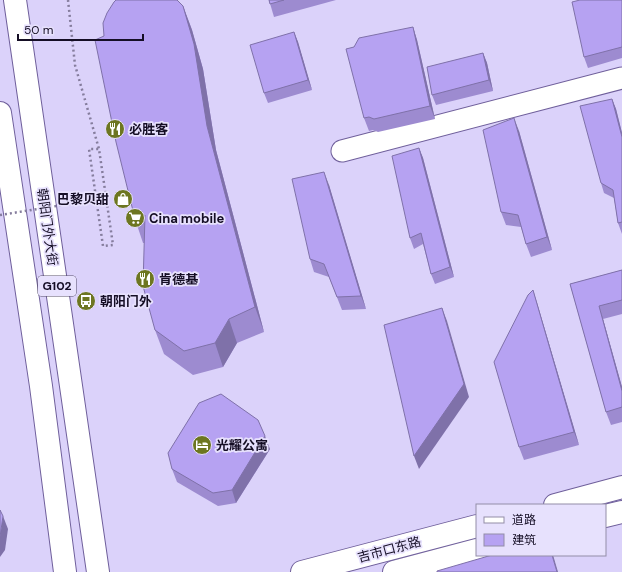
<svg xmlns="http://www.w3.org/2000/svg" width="622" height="572" font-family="'DM Sans','Noto Sans SC',sans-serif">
<rect width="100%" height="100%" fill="#dbd2fa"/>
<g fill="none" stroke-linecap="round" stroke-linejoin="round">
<g stroke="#6f5f9b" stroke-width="23">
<path id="minor" d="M342,151L622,78"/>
</g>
<g stroke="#6f5f9b" stroke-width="24">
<g id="major">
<path d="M555,505L622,487"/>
<path d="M605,516L622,512"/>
<path d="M302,572L477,526"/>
<path d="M394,572L477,550"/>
</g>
</g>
<g stroke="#6f5f9b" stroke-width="24">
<g id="highway">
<path d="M15,0L98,572"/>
<path d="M0,113L41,386L65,572"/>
</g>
</g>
<path stroke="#857d9d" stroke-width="2.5" stroke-dasharray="2 3" stroke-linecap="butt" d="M68,0L75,65L99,149L113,245L103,246L89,149H99"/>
<use href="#minor" stroke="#fff" stroke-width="21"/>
<use href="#major" stroke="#fff" stroke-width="22"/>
<use href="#highway" stroke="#fff" stroke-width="22"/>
<path stroke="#857d9d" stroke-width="2.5" stroke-dasharray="2 3" stroke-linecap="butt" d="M0,215L107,198"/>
</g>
<g fill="#9d8bd0">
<path d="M269,0H336L274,17Z"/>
<path d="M622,0V58L588,68L584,57Z"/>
<path d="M183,6L192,30L203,69L216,150L264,332L237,343L223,367L193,375L164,354L155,330L145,243H143L135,219L104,36Z"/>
<path d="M413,27L417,40L435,119L378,132L373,130L369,131L364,118L354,47Z"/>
<path d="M294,32L298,42L312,90L268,103L264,93Z"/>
<path d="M483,53L487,63L493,91L436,105L432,95Z"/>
<path d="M612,99L616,109L622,133V234L618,223L614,198L604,193L601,183Z"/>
<path d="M519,131L552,250L531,257L526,244L521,227L506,225L501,212Z"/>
<path d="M419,148L423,158L454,277L435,284L431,274L423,244L414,249L410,238Z"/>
<path d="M329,185L366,309L342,310L329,277L314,272L310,259Z"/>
<path d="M622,270V314L603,319L622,387V422L611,425L606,412L570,284Z"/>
<path d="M533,290L537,303L579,445L524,460L519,447Z"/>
<path d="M270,449L236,503L218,506L177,482L172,469Z"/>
</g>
<g fill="#7f71a9">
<path d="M183,6L192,30L203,69L216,150L264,332L255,307L207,126Z"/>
<path d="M413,27L417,40L435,119L430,106Z"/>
<path d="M294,32L298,42L312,90L308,80Z"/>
<path d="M483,53L487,63L493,91L489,80Z"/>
<path d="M612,99L616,109L622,133V137Z"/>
<path d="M514,118L519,131L552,250L547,237Z"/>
<path d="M419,148L423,158L454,277L450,267Z"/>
<path d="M324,172L329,185L366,309L361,296Z"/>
<path d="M533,290L537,303L579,445L574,432Z"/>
<path d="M599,306L603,319L622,387V391Z"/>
<path d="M442,308L447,321L469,397L419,469L414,456Z"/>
<path d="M229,319L237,343L223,367L215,343Z"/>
<path d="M265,436L270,449L236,503L232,490Z"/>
<path d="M3,516L8,529L5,550L0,557V537Z"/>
<path d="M552,555H553L558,572H557Z"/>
</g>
<g fill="#b6a2f2" stroke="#7f71a9">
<path d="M116,0H177L183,6L194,44L207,126L255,307L229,319L215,343L184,351L155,330L143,286L145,215L135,219L116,142L95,40L104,36L103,23L107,13L114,2Z"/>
<path d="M269,0H284L270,4Z"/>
<path d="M580,0H622V47L584,57L572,2Z"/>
<path d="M413,27L430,106L374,119L369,117L364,118L346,49L354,47L359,38Z"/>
<path d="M294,32L308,80L264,93L250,45Z"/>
<path d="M483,53L489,80L432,95L427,67Z"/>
<path d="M612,99L622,137V222L618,223L613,190L601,183L580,106Z"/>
<path d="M514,118L547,237L526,244L518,215L501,212L483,130Z"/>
<path d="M419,148L450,267L431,274L421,233L410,238L392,156Z"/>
<path d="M324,172L361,296L337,297L324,264L310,259L292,179Z"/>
<path d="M622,270V300L599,306L622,391V407L606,412L570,284Z"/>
<path d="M533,290L574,432L519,447L494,362L528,295Z"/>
<path d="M442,308L464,384L414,456L384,325Z"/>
<path d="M221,394L258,420L265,436L232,490L213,493L172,469L168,453L199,403Z"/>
<path d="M0,510L3,516L0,537Z"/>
<path d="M492,555H552L557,572H437V571Z"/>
</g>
<defs>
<g id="restaurant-disc" transform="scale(1)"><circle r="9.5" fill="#6d7621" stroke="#e7e1fd"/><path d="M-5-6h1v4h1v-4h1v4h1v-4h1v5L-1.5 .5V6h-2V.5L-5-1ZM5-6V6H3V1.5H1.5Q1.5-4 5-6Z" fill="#fff"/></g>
<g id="shop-disc" transform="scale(1)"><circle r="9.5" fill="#6d7621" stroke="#e7e1fd"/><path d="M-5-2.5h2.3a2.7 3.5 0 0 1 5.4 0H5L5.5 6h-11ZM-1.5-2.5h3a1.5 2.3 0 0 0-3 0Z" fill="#fff"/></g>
<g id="supermarket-disc" transform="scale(1)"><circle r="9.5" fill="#6d7621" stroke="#e7e1fd"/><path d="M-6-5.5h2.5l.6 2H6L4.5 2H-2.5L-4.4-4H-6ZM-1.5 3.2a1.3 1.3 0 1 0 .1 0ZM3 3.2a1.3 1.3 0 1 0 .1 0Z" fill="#fff"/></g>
<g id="bus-disc" transform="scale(1)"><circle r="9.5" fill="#6d7621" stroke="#e7e1fd"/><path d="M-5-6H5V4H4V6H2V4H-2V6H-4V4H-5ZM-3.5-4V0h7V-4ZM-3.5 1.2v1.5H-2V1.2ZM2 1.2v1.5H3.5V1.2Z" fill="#fff"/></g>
<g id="hotel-disc" transform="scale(1)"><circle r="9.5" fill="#6d7621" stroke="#e7e1fd"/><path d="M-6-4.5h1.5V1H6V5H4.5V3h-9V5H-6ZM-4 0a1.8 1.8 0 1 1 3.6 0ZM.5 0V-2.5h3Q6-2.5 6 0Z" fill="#fff"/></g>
</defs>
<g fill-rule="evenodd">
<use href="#restaurant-disc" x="115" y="129"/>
<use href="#shop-disc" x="123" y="199"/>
<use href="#supermarket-disc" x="135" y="218"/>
<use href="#restaurant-disc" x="145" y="279"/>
<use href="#bus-disc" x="86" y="301"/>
<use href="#hotel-disc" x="202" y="445"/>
</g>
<g text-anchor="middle" stroke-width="3.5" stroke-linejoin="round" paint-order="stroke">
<rect fill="#e7e1fd" stroke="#544d66" stroke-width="1" x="38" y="276" width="38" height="20" rx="3"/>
<g font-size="12" font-weight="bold" fill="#150e25">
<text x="57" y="290">G102</text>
</g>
<g font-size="13" font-weight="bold" fill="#150e25" stroke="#e7e1fd" text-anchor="start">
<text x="129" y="134">必胜客</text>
<text x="109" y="204" text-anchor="end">巴黎贝甜</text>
<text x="149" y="223">Cina mobile</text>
<text x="159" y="284">肯德基</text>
<text x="100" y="306">朝阳门外</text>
<text x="216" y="450">光耀公寓</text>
</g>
<g font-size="13" fill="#150e25" stroke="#e7e1fd">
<text transform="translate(48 227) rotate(82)" y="5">朝阳门外大街</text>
<text transform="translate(389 549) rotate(-15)" y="5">吉市口东路</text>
</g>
</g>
<rect x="476" y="504" width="130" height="52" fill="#e7e1fd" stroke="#938da7"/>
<rect x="484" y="517" width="20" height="6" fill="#ffffff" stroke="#938da7"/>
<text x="512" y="524" font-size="12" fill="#150e25">道路</text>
<rect x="484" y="534" width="20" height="12" fill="#b6a2f2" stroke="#938da7"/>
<text x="512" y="544" font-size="12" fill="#150e25">建筑</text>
<path d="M18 34v6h125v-6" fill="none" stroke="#150e25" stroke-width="2"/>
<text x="24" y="34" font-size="12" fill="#150e25" stroke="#e7e1fd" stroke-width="3" paint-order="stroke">50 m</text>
</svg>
